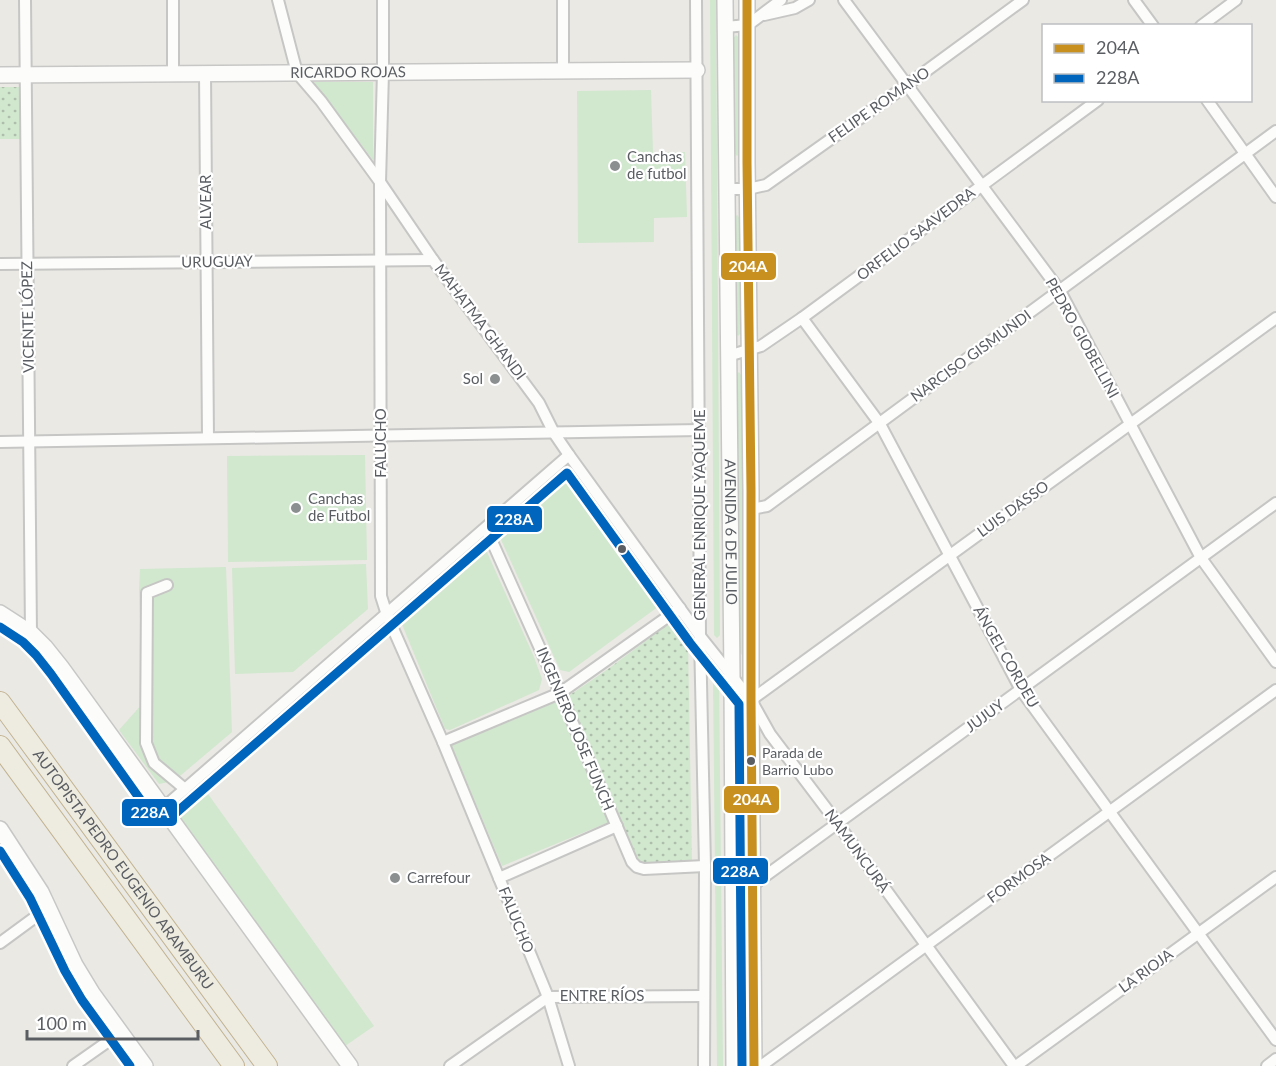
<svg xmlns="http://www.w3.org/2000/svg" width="1276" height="1066" font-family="Lato,sans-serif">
<defs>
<pattern id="park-dots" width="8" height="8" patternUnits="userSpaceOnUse" patternTransform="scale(1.5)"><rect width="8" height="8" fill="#d1e7ce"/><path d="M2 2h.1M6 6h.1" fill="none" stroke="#adbeab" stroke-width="1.8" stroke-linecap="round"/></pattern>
</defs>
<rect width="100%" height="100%" fill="#eae9e4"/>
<g fill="#d1e7ce">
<path d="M710,0H716L720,635L717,638L714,635Z"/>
<path d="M736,35L739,38L740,153L737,156L734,153L733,38Z"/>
<path d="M314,82H373V160Z"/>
<path d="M651,90L653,153L685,152L687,217L654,218V242L578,243L577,91Z"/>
<path d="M737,215L740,218L741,333L738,336L735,333L734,218Z"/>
<path d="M739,372L741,375L745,652L742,655L739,652L736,375Z"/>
<path d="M365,455L367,560L228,562L227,456Z"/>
<path d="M562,477L571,478L660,599L659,606L569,672L560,670L498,533L502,527Z"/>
<path d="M478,549L486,550L534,657L542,679L539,690L450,730L445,729L399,617Z"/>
<path d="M366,564L368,609L293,672L235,674L232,568Z"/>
<path d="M226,567L232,732L174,781L159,784L119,730L143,703L139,591L140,569Z"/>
<path d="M716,675L719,678L723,1066H717L713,678Z"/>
<path d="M557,700L609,822L502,866L451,744Z"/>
<path d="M203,787L374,1026L345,1046L174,808Z"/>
<path d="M742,811L745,812L747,1066H741L739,814Z"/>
</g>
<g fill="url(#park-dots)">
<path d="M0,87H19L20,139H0Z"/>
<path d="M667,625L679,628L688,642L692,862L638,863L567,697L608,669Z"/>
</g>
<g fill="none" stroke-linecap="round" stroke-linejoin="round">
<g stroke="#c6c6c5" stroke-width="14">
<g id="street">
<path d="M25,0L31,633"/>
<path d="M173,0V73"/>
<path d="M278,0L297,73L321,101L380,182L433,260L539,403L554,433L569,455L700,636L751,700L770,734L838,824L1014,1066"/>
<path d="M383,0V72L380,182L381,596L387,615L443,742L548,997L569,1066"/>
<path d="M563,0V71"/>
<path d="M696,0L700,636L705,866L704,1066"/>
<path d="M844,0L1060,291L1201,558L1276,662"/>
<path d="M1134,0L1153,26"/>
<path d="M764,15L795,8L809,0"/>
<path d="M1201,26L1236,0"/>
<path d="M725,27L748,25L781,0"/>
<path d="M205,73L208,438"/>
<path d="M1207,100L1276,197"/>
<path d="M727,189H748L766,185L907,85L1023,0"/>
<path d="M0,264L433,260"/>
<path d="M802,318L880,424L1021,690L1276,1040"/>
<path d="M728,356L761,346L802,318L1098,100"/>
<path d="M0,442L700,430"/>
<path d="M751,509L767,506L1276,131"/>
<path d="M486,528L560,693L632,862L637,867L644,869L705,866"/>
<path d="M167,585L147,593L146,743L154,763L185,789"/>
<path d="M751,700L1276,318"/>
<path d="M443,742L560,693L680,608"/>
<path d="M162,809L569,455"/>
<path d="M499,878L617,826"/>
<path d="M753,885L1276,503"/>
<path d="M0,943L49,907"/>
<path d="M73,1066L120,1033"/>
<path d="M450,1066L548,997L704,996"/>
<path d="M761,1066L1276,690"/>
<path d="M1016,1066L1276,877"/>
<path d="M1267,1066L1276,1059"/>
</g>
</g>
<g stroke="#c7c7c6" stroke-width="18">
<g id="secondary">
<path id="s1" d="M725,0L732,677L734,1066"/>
<path d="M747,0V162L751,490V700L754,1066"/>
<path id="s2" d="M0,75L697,70"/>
<path d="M0,613L31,633L45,647L61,667L350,1066"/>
<path d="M0,829L41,892L75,965L92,993L145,1066"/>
</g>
</g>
<g stroke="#c2b391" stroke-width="22">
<g id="highway">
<path id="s3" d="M0,702L267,1066"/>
<path d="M0,746L234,1066"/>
</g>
</g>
<use href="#street" stroke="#fcfcfb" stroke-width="10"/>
<use href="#secondary" stroke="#fcfcfb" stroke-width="15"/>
<use href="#highway" stroke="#eeebe0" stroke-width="20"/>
<g stroke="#fff" stroke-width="14">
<path id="bus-1" d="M747,0V162L751,490V700L754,1066"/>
</g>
<g stroke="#fff" stroke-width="14">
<g id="bus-2">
<path d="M0,627L23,642L36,655L51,674L152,816C157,822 164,822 170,818L567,473L690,643L739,704L742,1066"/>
<path d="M0,851L30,898L65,971L82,1000L130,1066"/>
</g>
</g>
<use href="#bus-1" stroke="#c8901e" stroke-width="9"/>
<use href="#bus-2" stroke="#0065bd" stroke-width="9"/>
</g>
<g fill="#8c8f90" stroke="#fff" stroke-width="2">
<circle cx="615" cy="166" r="6"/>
<circle cx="495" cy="379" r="6"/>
<circle cx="296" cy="508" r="6"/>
<circle cx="395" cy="878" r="6"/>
</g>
<g fill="#5a5e63" stroke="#fff" stroke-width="2">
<circle cx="622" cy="549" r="5"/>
<circle cx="751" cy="761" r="5"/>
</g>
<g text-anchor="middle" stroke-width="4.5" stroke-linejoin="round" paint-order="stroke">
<g font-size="14" fill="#5a5e63" stroke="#fff" text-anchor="start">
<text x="762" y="758">Parada de<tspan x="762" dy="17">Barrio Lubo</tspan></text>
</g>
<g font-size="15" fill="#5a5e63" stroke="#fff">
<text dy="5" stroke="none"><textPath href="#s2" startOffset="348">RICARDO ROJAS</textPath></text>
<text transform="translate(879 105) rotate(-35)" y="5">FELIPE ROMANO</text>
<text transform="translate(206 202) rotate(-90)" y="5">ALVEAR</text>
<text transform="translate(916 234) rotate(-37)" y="5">ORFELIO SAAVEDRA</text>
<text transform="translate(217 262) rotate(-1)" y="5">URUGUAY</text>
<text transform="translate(28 317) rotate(-91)" y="5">VICENTE LÓPEZ</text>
<text transform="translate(480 322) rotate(53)" y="5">MAHATMA GHANDI</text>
<text transform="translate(1082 338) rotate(61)" y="5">PEDRO GIOBELLINI</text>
<text transform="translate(971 356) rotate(-36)" y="5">NARCISO GISMUNDI</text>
<text transform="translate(381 443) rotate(-90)" y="5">FALUCHO</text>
<text transform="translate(1013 509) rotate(-36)" y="5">LUIS DASSO</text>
<text transform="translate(700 515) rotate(-90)" y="5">GENERAL ENRIQUE YAQUEME</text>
<text dy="5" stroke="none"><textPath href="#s1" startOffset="532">AVENIDA 6 DE JULIO</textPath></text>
<text transform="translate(1006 657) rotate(60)" y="5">ÁNGEL CORDEU</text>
<text transform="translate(985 716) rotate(-36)" y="5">JUJUY</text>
<text transform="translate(575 729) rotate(67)" y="5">INGENIERO JOSE FUNCH</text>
<text transform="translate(857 851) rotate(54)" y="5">NAMUNCURÁ</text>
<text dy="5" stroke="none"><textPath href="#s3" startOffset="208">AUTOPISTA PEDRO EUGENIO ARAMBURU</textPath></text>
<text transform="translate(1019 878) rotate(-36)" y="5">FORMOSA</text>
<text transform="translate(516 920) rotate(68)" y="5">FALUCHO</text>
<text transform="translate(1146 971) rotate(-36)" y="5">LA RIOJA</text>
<text x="602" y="1001">ENTRE RÍOS</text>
</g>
<g font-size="15" fill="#5a5e63" stroke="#fff" text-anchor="start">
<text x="627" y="162">Canchas<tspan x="627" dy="17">de futbol</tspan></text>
<text x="483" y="384" text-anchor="end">Sol</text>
<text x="308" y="504">Canchas<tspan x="308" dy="17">de Futbol</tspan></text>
<text x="407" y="883">Carrefour</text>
</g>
</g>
<g stroke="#fff" stroke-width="2">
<rect x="720" y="252" width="57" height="29" rx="6" fill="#c8901e"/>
<rect x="486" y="505" width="57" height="28" rx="6" fill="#0065bd"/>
<rect x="723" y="785" width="57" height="29" rx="6" fill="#c8901e"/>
<rect x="121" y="798" width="57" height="29" rx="6" fill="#0065bd"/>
<rect x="712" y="857" width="57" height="28" rx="6" fill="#0065bd"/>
</g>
<g font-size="16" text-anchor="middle" font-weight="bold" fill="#fff">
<text x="748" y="272">204A</text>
<text x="514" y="525">228A</text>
<text x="752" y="805">204A</text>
<text x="150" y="818">228A</text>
<text x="740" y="877">228A</text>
</g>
<rect x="1042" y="24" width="210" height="78" fill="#ffffff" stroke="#bdbfc1" stroke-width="1.5"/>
<rect x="1054" y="44" width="30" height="9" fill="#c8901e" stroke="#bdbfc1" stroke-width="1.5"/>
<text x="1096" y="54" font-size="18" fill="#5a5e63">204A</text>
<rect x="1054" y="74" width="30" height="9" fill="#0065bd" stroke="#bdbfc1" stroke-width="1.5"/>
<text x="1096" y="84" font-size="18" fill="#5a5e63">228A</text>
<path d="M27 1030v9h171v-9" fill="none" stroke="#5a5e63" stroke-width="3"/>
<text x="36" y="1030" font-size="18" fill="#5a5e63" stroke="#ffffff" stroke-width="4.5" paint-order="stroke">100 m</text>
</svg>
